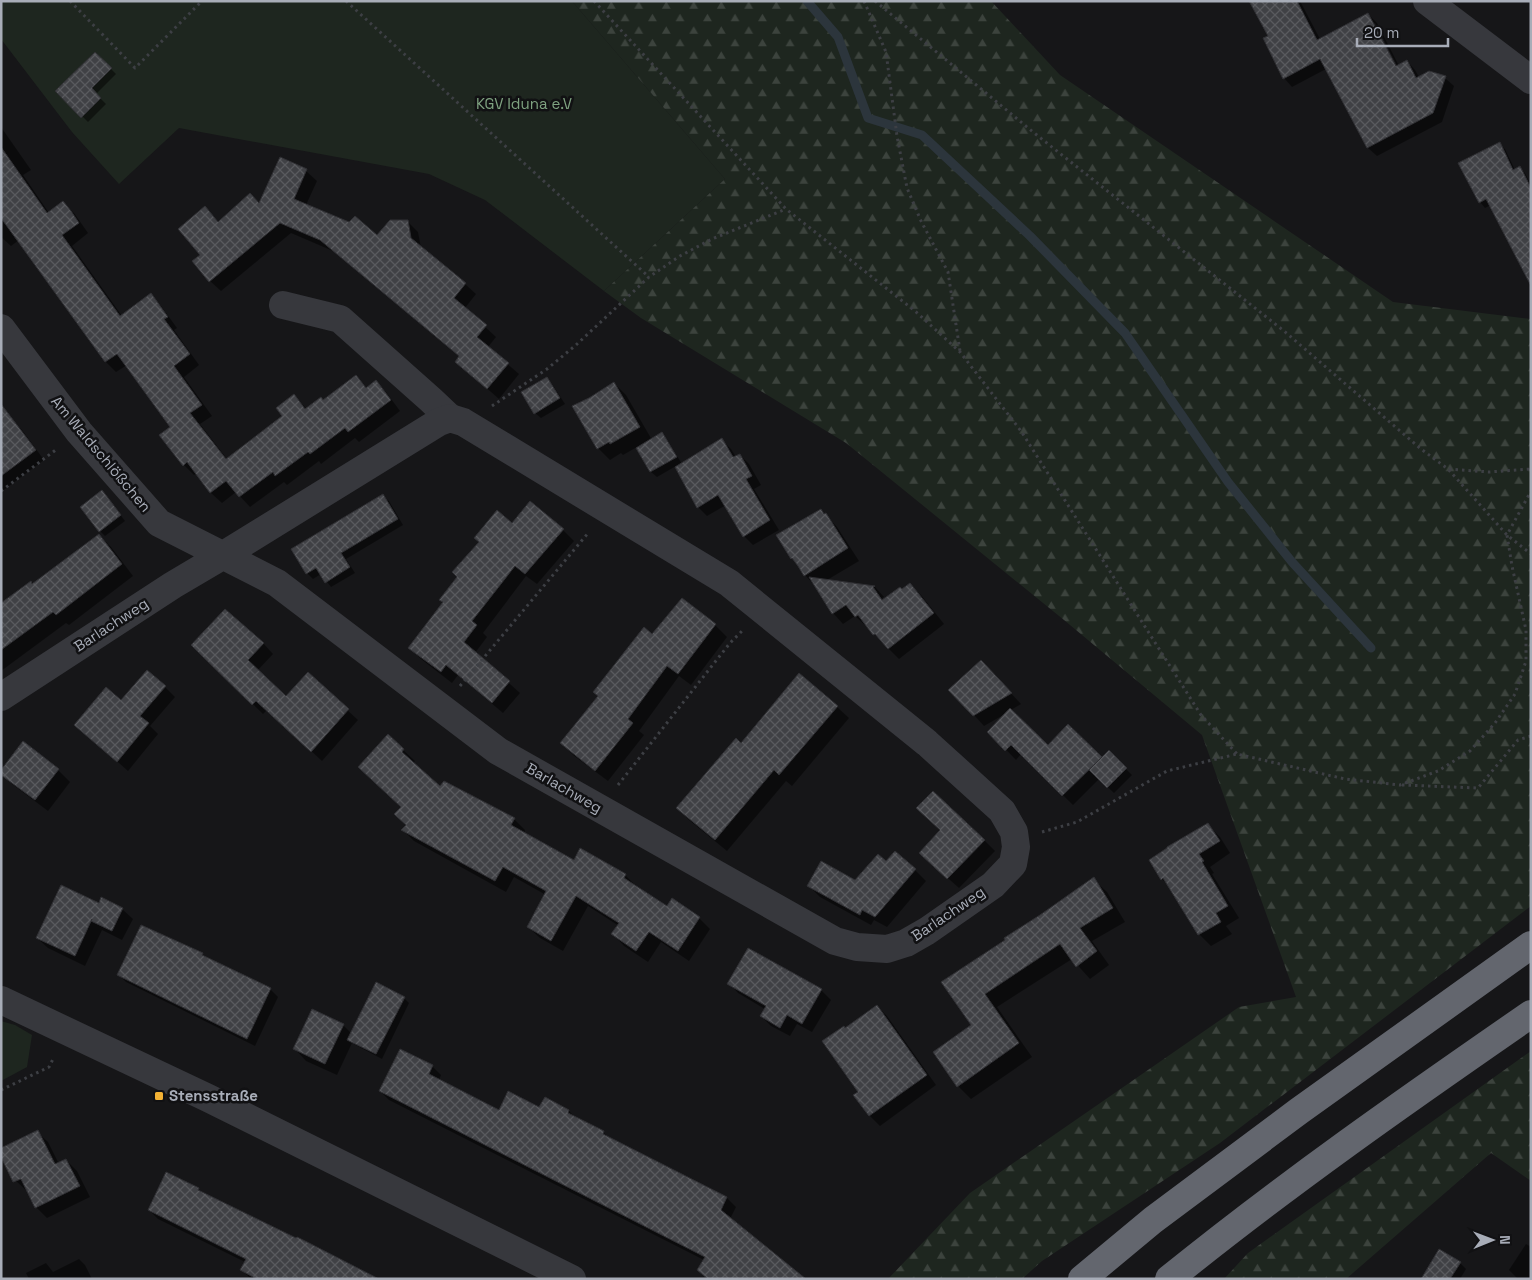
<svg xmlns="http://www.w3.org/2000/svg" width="1532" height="1280" font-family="'Space Grotesk',sans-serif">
<defs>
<pattern id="forest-firs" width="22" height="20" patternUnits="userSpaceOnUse" patternTransform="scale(1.25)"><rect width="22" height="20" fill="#1e261f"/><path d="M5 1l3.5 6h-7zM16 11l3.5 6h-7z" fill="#3c433d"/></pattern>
<pattern id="building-cross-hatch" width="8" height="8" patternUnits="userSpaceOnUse" patternTransform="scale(1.25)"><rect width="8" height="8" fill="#404145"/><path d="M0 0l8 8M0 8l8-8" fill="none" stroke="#595a5e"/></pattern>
</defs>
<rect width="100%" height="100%" fill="#161618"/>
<g fill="#1e261f">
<path d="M1,1H572L725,179L604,291L485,200L429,174L179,128L119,184L72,132L1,39Z"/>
<path d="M1,1021L15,1025L32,1035L27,1067L1,1081Z"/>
</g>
<g fill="url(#forest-firs)">
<path d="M572,1H991L1060,75L1393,302L1531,319V906L1220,1143L1042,1261L1022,1279H888L970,1193L1239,1007L1296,997L1202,735L1064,620L846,443L641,318L604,291L725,179Z"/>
<path d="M1531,1051V1181L1491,1153L1346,1279H1224L1248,1253Z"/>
</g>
<g fill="#0007" fill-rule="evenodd">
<path d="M1259,1H1300L1320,39L1368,14L1377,23L1399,66L1407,61L1415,70L1419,77L1445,78L1454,86L1442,122L1377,156L1368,148L1326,69L1292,87L1284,78ZM1372,23H1375L1400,71L1398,72Z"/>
<path d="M95,53L116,74L96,94L106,104L88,122L57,91Z"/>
<path d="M1,127L31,170L23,175L49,213L63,203L74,213L88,233L72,246L122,316L151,295L161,306L177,328L174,330L199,365L184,377L212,416L200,424L227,459L283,417L294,396L307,409L323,401L356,377L367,388L376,382L386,392L400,411L359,442L355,438L321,464L319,461L287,485L284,482L250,507L236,492L222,503L211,493L197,473L194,475L184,465L171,427L127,365L116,372L106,362L19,240L11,246L1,237Z"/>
<path d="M1499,144L1505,149L1515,170L1520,168L1525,173L1531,185V283L1491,205L1485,208L1480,202Z"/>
<path d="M281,159L306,171L317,181L306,205L377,236L407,221L418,232L421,248L465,284L476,294L465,308L496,337L488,347L519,374L499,399L457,362L460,357L333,251L291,233L221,291L210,281L201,255L205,208L219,222L259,204Z"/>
<path d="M547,378L552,384L565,404L541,418L535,413Z"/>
<path d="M614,383L626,395L652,440L662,434L667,440L682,464L722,440L731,449L736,457L740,455L749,464L761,485L754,489L779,530L753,545L744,536L726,505L707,516L698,507L676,466L657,477L651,472L637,447L623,455L621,453L610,460L598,448L590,399Z"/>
<path d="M13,421L22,430L44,460L1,492V430Z"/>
<path d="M383,496L389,501L403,525L346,559L355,573L331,587L321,574L313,579L307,573Z"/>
<path d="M107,497L125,521L105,536L100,531Z"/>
<path d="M821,510L837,527L859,561L827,580L875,587L884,597L882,598L884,601L902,591L910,585L921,595L944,624L899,659L874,634L868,626L867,627L855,616L843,624L833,613L816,587L805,575L799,566L792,558Z"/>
<path d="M512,525L563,530L574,541L537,584L526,576L483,633L487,637L475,653L520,693L503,713L458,675L452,683L421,659L410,648Z"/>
<path d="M99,535L111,547L133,576L69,625L66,623L1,671V605L33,585Z"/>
<path d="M715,625L727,637L691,685L679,676L639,731L644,735L608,781L573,755L562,743L652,635Z"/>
<path d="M263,643L273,654L257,671L286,698L308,674L358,720L322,761L267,710L263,714L193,645Z"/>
<path d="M991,672L1021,704L1011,710L1048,746L1068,726L1102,759L1109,752L1132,775L1114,793L1099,779L1073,805L1021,754L1016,760L989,732L1005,714L984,726L974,715Z"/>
<path d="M165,687L175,697L150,726L158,734L128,771L76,725L121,702Z"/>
<path d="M837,707L849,718L792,786L786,781L727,851L689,820L678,808L741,744Z"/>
<path d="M388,736L415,761L413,763L440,788L514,819L525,830L524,833L575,861L625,875L637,887L667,908L699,918L710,929L689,961L661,942L648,962L624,946L613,934L619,926L588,906L563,951L540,938L528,927L546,895L514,877L506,892L414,841L403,830L407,825Z"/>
<path d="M23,743L58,770L70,782L48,811L12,784L1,773Z"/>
<path d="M1208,825L1220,837L1230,853L1210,867L1214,873L1212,874L1239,918L1226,926L1232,934L1211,946L1199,934L1171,888L1162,879Z"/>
<path d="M984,840L995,851L959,888L932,864Z"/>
<path d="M886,862L915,870L926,881L887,927L874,920L871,925L820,897L809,886L855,882Z"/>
<path d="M1093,879L1107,892L1125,922L1092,941L1109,965L1090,979L1072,959L997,1007L1032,1057L971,1099L958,1086L973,1026L943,982Z"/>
<path d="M100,905L122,909L133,919L122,940L102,930L85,966L48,948L37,938Z"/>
<path d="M202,954L205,957L270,989L278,997L255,1046L126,982L118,974Z"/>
<path d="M729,983L821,990L831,1000L812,1032L797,1024L790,1036L771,1026L761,1016L765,1009L738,993Z"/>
<path d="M404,998L409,1003L382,1059L352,1043L337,1075L306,1061L295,1049L343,1025L352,1034Z"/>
<path d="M877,1006L887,1016L936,1085L880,1126L870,1116L855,1095L860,1092L845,1029Z"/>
<path d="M400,1050L432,1066L441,1075L439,1080L499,1111L540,1109L569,1111L576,1118L603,1132L611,1140L727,1198L736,1207L730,1219L804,1279H707L698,1270L704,1260L389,1100L380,1091Z"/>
<path d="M37,1132L48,1142L59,1164L66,1160L77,1171L90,1197L47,1218L36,1207L27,1191L16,1181Z"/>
<path d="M198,1189L202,1193L377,1279H251L242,1270L245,1262L158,1219L149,1210Z"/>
<path d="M1526,1244L1531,1247V1279H1518L1509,1270Z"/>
<path d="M1440,1251L1460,1263L1466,1269L1460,1279H1423Z"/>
<path d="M79,1259L85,1265L92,1279H29L26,1273L46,1263L53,1272Z"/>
</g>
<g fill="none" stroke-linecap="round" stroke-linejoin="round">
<path stroke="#2c353c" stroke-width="9" d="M807,1L838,37L868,118L922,135L1030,236L1125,333L1228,482L1292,562L1371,648"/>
</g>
<g fill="url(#building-cross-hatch)" stroke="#303034">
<path d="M1249,1H1297L1317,40L1368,13L1396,66L1407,60L1416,78L1429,71L1446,76L1433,113L1367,148L1320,59L1283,79L1263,38L1268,36Z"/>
<path d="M95,52L112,68L92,88L101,98L81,118L55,91Z"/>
<path d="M1500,142L1513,170L1520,166L1531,188V286L1486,199L1479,203L1458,163Z"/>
<path d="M1,147L47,213L63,201L71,211L79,223L62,235L120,316L151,293L168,317L164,319L190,354L174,366L202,405L190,413L226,459L282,416L276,408L294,394L305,409L321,397L323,400L356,375L366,388L376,380L391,400L348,432L345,428L310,454L308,452L275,476L273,472L239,497L226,481L210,493L187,462L183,466L159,435L170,427L117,354L105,362L1,218Z"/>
<path d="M280,157L307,169L294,199L349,222L355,216L377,235L390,220H408L411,238L466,283L454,298L487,325L477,337L509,363L487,389L455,362L459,356L320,240L280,223L209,282L192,261L200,255L178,229L205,206L218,222L250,193L259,203Z"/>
<path d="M547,377L560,398L534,414L521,392Z"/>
<path d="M614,382L640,427L610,444L609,442L597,449L572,406L589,398Z"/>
<path d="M1,404L36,450L1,476Z"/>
<path d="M662,432L677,457L650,472L636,448Z"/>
<path d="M722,438L733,457L740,454L752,476L746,479L770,520L743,537L718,495L697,508L675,467Z"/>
<path d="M102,490L121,515L99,532L80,507Z"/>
<path d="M383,494L398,519L341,553L350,567L325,583L316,568L306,574L291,549Z"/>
<path d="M530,501L564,529L525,574L515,566L472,621L477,625L464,642L510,681L492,703L446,665L441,672L408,648L443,602L439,600L457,577L452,572L479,542L474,538L497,510L512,523Z"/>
<path d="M821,509L824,514L826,513L848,548L804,576L798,566L792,558L791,559L776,535Z"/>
<path d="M99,534L122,564L56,615L53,612L1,650V603L31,581L32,584Z"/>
<path d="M809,577L875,586L873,587L882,600L900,587L902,589L910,583L934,613L888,649L875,634L873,635L858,615L855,617L846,605L832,614Z"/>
<path d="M682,598L716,624L678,674L667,666L628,719L633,723L595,771L560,743L598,696L593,692L644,627L652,634Z"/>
<path d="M225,609L264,643L248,660L286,696L308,672L349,709L311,752L256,701L252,705L191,645Z"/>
<path d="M981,660L1012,693L973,716L948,690Z"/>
<path d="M147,670L166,686L140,716L149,723L117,762L74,725L106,687L121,700Z"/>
<path d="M799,673L838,706L779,775L774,770L715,840L676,808L736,738L741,743Z"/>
<path d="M1010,708L1048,745L1068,724L1102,757L1062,796L1011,745L1005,751L987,732Z"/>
<path d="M388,734L404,749L402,752L440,786L444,781L515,818L511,825L574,860L580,848L626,874L624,878L667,906L672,898L700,917L678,951L649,932L636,951L611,934L619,923L576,896L551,941L527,927L546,891L503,867L495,881L401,830L406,825L394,814L401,807L358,767Z"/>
<path d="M23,741L59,769L35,800L1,775V770Z"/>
<path d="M1109,750L1127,768L1107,788L1089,770Z"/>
<path d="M933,791L985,840L947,879L919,853L940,830L916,808Z"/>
<path d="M1208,823L1220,841L1199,854L1204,861L1202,862L1228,906L1216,913L1221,922L1198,935L1163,878L1161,880L1149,860L1167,848V847Z"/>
<path d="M895,851L916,869L875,917L862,910L860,915L807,886L821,861L855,880L878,854L886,861Z"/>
<path d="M1094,877L1113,908L1080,928L1097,951L1076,967L1060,944L985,994L1019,1043L957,1087L933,1052L971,1025L941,982L1005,940L1004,938L1040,915Z"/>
<path d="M61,885L99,903L101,897L123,908L112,931L91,921L92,919L75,956L36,938Z"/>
<path d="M141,925L203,953L202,955L271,988L247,1039L117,975Z"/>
<path d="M748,948L822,989L802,1024L787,1015L780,1028L760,1016L766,1006L727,984Z"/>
<path d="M376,982L405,997L376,1054L347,1040Z"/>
<path d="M877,1005L927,1075L869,1116L853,1095L858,1092L822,1041L844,1026L845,1028Z"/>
<path d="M312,1009L344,1024L325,1064L293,1049Z"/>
<path d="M400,1049L433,1065L429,1074L499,1110L508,1091L539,1107L545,1097L569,1110L568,1113L604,1131L603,1134L727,1197L721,1210L806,1279H708L697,1270L705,1257L379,1091Z"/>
<path d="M38,1130L55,1164L66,1159L80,1186L35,1208L21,1179L13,1182L1,1157V1148Z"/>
<path d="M166,1172L199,1188L198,1190L296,1238L297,1237L309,1243L379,1279H257L240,1270L246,1259L148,1210Z"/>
<path d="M1439,1249L1461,1262L1450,1279H1421Z"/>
</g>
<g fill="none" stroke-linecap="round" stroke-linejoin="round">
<g stroke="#3d3f44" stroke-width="3" stroke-dasharray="2.5 4" stroke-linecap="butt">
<path d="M70,1L135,68L202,1"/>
<path d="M346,1L649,277"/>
<path d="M594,1L786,209L915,311L960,352L1021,431L1201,715L1237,754"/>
<path d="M864,1L886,52L897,136L907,188L921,221L948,272L960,351"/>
<path d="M875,1L1033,132L1284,331L1421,449L1448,469L1507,535L1531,554"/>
<path d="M492,406L547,369L576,345L649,277L680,256L712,239L786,209"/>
<path d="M1449,469L1489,472L1531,469"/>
<path d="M1,491L57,449"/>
<path d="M460,686L589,532"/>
<path d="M618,785L730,643L743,630"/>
<path d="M1402,785L1478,788L1518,740L1531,736"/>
<path d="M1042,832L1077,822L1167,771L1237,754L1345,779L1400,785L1438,771L1470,751L1495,723L1515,694L1526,661V630L1512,566L1507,535L1531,491"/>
<path d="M1,1090L49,1067L54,1057"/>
</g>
<g stroke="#37383d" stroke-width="28">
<path d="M1427,1L1531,80"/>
<path d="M283,305L340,319L431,400L450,418"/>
<path d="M1,328L79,432L159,523L277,583L498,751L835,941L857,947L887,949L906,943L927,931L993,885L1013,864L1016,847L1014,832L1002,811L927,743L729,583L463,422L450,418L439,422L222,556L173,585L1,697"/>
</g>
<path stroke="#37383d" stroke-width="28" d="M1,1000L208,1098L572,1279"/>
<g stroke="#63666e" stroke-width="28">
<path d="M1082,1279L1153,1220L1299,1111L1531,945"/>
<path d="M1169,1279C1285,1185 1408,1099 1531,1014"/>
</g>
</g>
<rect fill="#f2b134" stroke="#111113" stroke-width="2" x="154" y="1091" width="10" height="10" rx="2.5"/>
<g text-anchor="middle" stroke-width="5" stroke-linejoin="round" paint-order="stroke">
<g font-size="15" fill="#7fa381" stroke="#111113">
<text x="524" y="109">KGV Iduna e.V</text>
</g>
<g font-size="15" fill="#a8adb8" stroke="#111113">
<text transform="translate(101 454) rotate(50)" y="5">Am Waldschlößchen</text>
<text transform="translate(111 625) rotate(-33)" y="5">Barlachweg</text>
<text transform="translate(564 788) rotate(30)" y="5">Barlachweg</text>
<text transform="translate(948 914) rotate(-34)" y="5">Barlachweg</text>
</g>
<g font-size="15" font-weight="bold" fill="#a8adb8" stroke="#111113" text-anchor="start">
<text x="169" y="1101">Stensstraße</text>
</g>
</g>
<rect width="1532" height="1280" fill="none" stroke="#a8adb8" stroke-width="5"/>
<g transform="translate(1492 1240) rotate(89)" stroke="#111113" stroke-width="4" paint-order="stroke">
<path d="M0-4L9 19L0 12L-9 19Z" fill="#a8adb8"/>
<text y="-8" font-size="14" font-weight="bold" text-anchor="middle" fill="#a8adb8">N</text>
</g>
<path d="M1357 38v8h91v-8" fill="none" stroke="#a8adb8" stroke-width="2.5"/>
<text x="1364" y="38" font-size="15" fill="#a8adb8" stroke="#111113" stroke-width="4" paint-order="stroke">20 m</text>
</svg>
